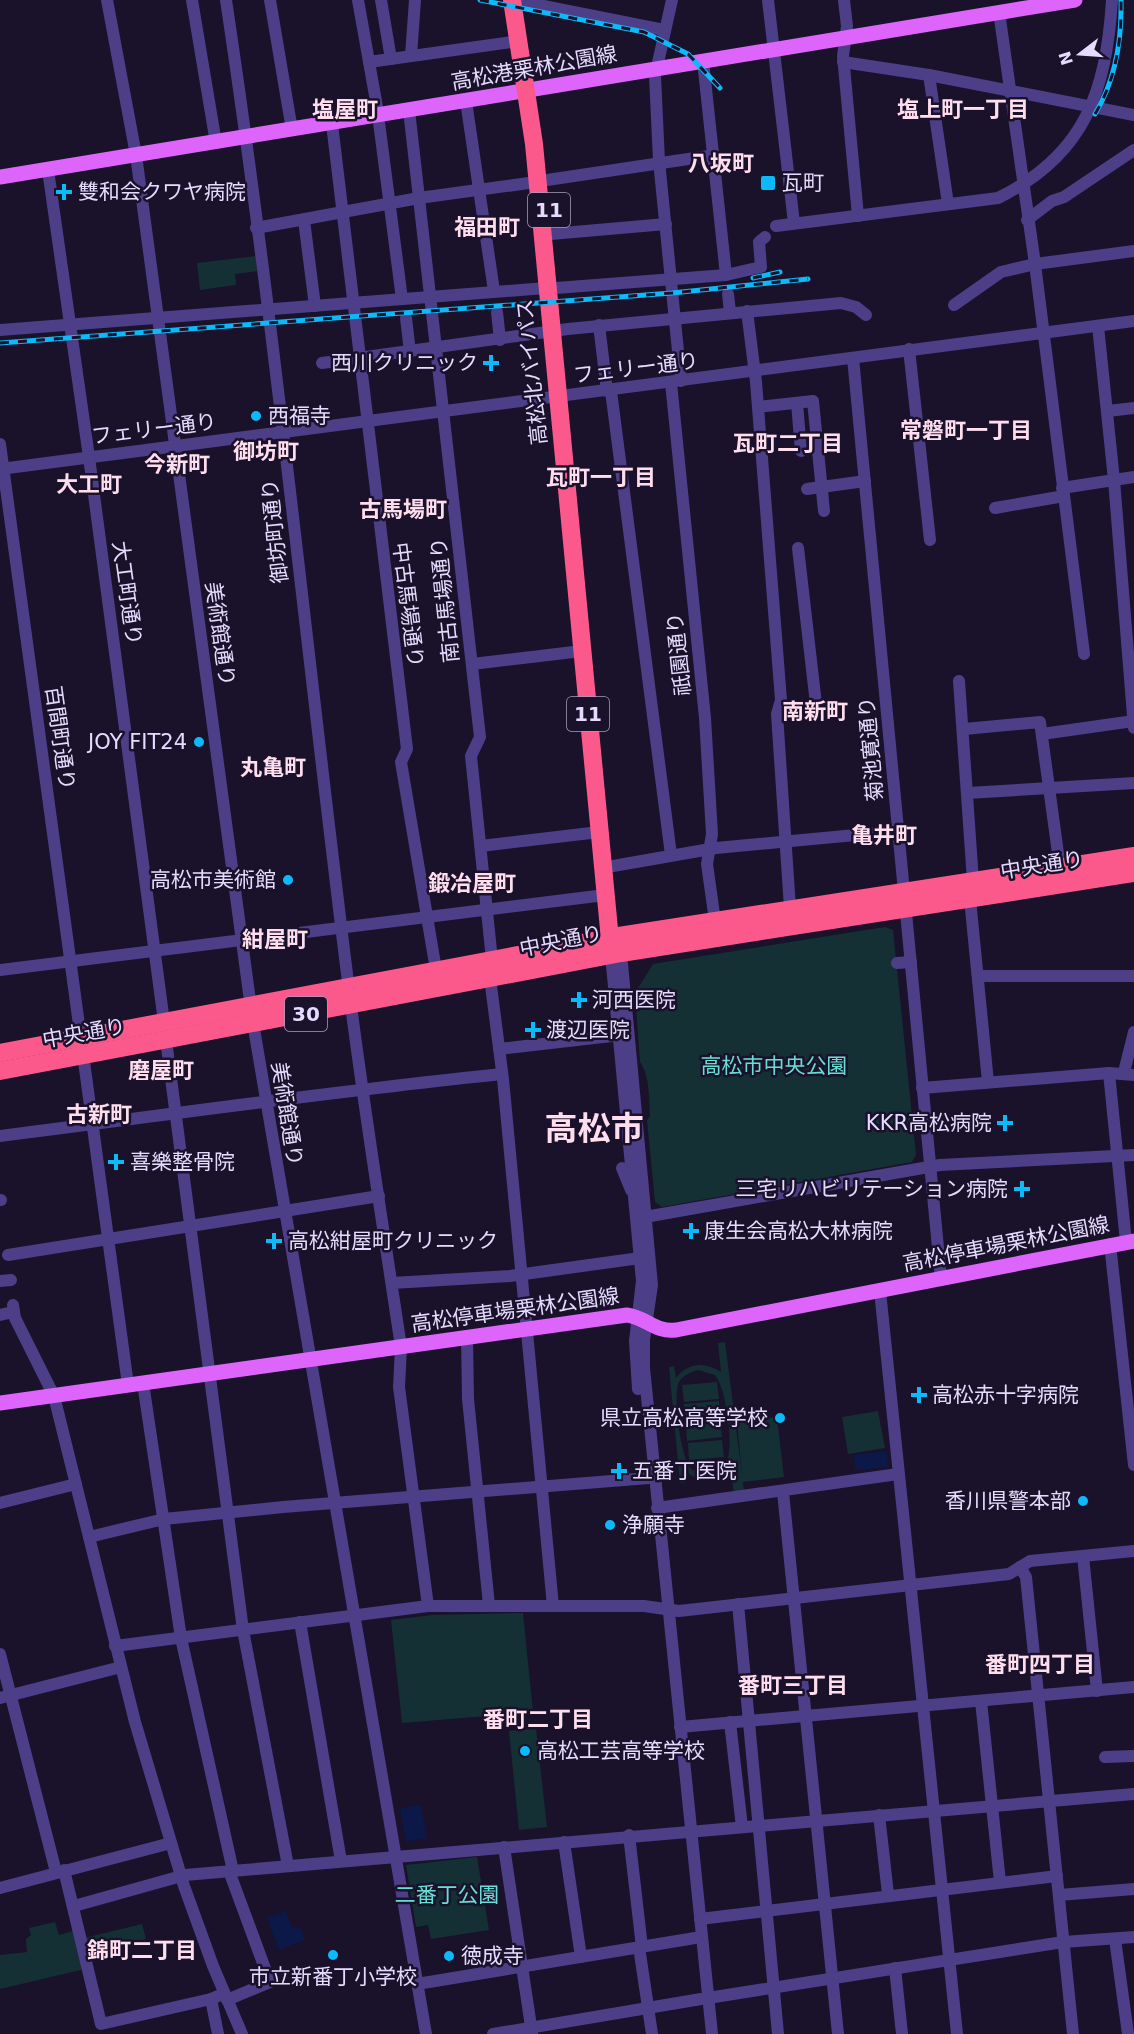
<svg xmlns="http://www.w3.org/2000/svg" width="1134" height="2034" font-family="'DejaVu Sans','Noto Sans JP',sans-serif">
<rect width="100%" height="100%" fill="#1a112a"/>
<g fill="#143034" fill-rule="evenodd">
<path d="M256,256L257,271L235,274L236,285L200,290L197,263Z"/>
<path d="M885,927L893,930L916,1155L912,1162L662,1207L655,1202L647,1120L650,1116C649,1099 650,1076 640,1062L635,993L653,964Z"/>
<path d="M725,1342L742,1475L737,1422L777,1417L784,1477L743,1482L744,1492L734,1493L730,1466C718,1483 700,1484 684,1470L685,1483H680L669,1367L674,1366L676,1378C689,1362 705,1362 721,1372L718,1343ZM698,1370L715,1375C726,1388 734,1444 727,1460C724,1468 717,1472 709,1474L692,1470C681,1460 672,1396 679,1382C683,1375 691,1372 698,1370Z"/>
<path d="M717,1382L719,1399L684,1402L682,1385Z"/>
<path d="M719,1401L720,1418L685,1421L684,1404Z"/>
<path d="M878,1411L885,1448L848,1454L842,1417Z"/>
<path d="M720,1420L722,1437L687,1441L686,1424Z"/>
<path d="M722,1440L724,1457L689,1460L688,1443Z"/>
<path d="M523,1613L533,1712L402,1723L391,1620L432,1615Z"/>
<path d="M536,1728L547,1827L519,1830L509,1731Z"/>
<path d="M477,1857L489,1930L431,1939L428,1925L416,1927L406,1865Z"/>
<path d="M55,1922L59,1935L76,1930L85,1969L0,1989V1955L27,1952L26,1939L31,1935L29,1928Z"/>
<path d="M142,1924L146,1939L88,1956L84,1938Z"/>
</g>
<g fill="#0c1848">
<path d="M887,1451L888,1467L855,1470L854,1455Z"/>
<path d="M421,1805L427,1838L406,1842L400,1808Z"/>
<path d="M286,1911L293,1929L300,1927L305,1940L279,1950L267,1918Z"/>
</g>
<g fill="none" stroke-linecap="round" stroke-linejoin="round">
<g stroke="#4d3e88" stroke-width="12">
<path d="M107,0L136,155L253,1023L426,2034"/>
<path d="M192,0L216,143"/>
<path d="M226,0C275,326 307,655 348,982C363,1103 383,1226 401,1347L399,1387L428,1606"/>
<path d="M270,0L292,130"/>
<path d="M358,0L377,107L402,299"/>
<path d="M381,0L391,59"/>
<path d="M514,0L664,30"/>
<path d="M672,0L655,76L659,161L681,381"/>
<path d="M768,0L794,223"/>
<path d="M844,0L847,26L843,56L858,216"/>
<path d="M999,12L1035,264L1084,654"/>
<path d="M411,56L415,0"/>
<path d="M703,61L726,275"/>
<path d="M369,62L519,41"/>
<path d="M843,62L929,75L1134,115"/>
<path d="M929,75L948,204"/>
<path d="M466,101L494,291"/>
<path d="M409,110L480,737L471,756L492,960"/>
<path d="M332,124L407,749L401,762L436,970"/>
<path d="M48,170L89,457L164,1022"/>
<path d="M547,180L715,155"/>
<path d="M304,220L315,306"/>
<path d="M1027,220L1052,201L1064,197L1134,150"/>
<path d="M776,226L998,198C1085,155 1106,92 1112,0"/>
<path d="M256,228L419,198L536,182"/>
<path d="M551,234L666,224"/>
<path d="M556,288L726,275L761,267L759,242L765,237"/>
<path d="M728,294L730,312"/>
<path d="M954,305L1001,272L1035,264L1134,251"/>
<path d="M747,311L756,382L781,700L777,714L790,908"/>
<path d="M497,312L500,340"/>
<path d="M406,318L410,352"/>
<path d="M599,325L607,391"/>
<path d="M1098,326L1114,480L1134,728"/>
<path d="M0,330L546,288"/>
<path d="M909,349L930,540"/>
<path d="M853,358L941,1279"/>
<path d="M322,363L568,329L841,303L856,307L866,315"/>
<path d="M671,383L705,718L712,834L707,864L715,921"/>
<path d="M611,391L671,855"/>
<path d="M797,403L801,451"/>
<path d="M758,407L813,401L824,511"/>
<path d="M1108,411L1134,408"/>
<path d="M0,444L128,1385"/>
<path d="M0,469L1134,321"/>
<path d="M1062,488L1134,477"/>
<path d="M807,489L865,481"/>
<path d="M995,508L1064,496"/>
<path d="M798,548L816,704"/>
<path d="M472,664L582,651"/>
<path d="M959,681L973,881"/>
<path d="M964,729L1040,722L1061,875"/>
<path d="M1042,734L1134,721"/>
<path d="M968,793L1134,783"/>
<path d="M481,846L599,832"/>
<path d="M613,866L716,848L898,831"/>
<path d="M970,899L988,1082"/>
<path d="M621,953L652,1285L644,1340V1368L712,2034"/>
<path d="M611,955L642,1281L635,1341L638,1389"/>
<path d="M897,963L911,962"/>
<path d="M0,970L605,895"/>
<path d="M978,976H1134"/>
<path d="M490,978L503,1079L553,1606"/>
<path d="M166,1040L243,1630L288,1866"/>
<path d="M499,1049L620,1035"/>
<path d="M1124,1072L1134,1032"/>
<path d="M1109,1073L1126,1242"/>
<path d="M922,1088L1109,1073L1134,1075"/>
<path d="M0,1136C167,1115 334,1091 502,1074"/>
<path d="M622,1168L631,1190"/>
<path d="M0,1200H1"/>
<path d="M645,1217L940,1165L1134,1155"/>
<path d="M1110,1244L1134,1465"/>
<path d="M8,1255L379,1196"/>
<path d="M0,1281L11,1280"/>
<path d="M392,1283L510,1276L640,1258"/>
<path d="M880,1291L957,2034"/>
<path d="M13,1305L15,1318L54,1396L135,1722L184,1886L213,1966L242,2034"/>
<path d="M0,1315L13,1312"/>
<path d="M467,1337L468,1399L489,1605"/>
<path d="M143,1383L181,1638L233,1871"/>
<path d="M783,1492L838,2034"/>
<path d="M0,1503L76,1484"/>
<path d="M657,1508L898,1474"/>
<path d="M89,1537L164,1519L283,1507L649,1478"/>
<path d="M1083,1556L1097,1691"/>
<path d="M1020,1567L1026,1577L1073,2034"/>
<path d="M738,1604L778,2034"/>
<path d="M300,1622L341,1861"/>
<path d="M115,1646L428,1606H644L679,1611L1009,1574L1030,1561L1134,1551"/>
<path d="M0,1654L56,1872"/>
<path d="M0,1698L121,1667"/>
<path d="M981,1701L1000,1882"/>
<path d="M730,1722L742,1827"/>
<path d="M680,1727L1134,1687"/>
<path d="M1105,1757L1134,1756"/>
<path d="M879,1815L888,1894"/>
<path d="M629,1835L642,1947"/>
<path d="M564,1842L581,1957"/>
<path d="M504,1847L532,2033"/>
<path d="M64,1870L101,2024L211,1999"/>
<path d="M0,1888L171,1843"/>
<path d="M1059,1895L1134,1889"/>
<path d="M74,1906L185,1875L1134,1794"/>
<path d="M700,1919L1057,1876"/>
<path d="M1115,1939L1128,2034"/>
<path d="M639,1947L652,2034"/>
<path d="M895,1968L902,2034"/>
<path d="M417,1984L695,1938"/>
<path d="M218,1996L211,1999L218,2034"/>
<path d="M708,1998L1063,1942L1134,1937"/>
<path d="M227,2000L270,1982L229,1871"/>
<path d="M493,2034L701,1999"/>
</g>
<g stroke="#dd65fc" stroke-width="15">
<path d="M0,177L1075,0"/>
<path d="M0,1403L627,1315C645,1317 656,1333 676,1330L1134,1241"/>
</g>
<g stroke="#fb598b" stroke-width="18">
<path d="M512,0L534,144L611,950"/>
<path d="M0,1053L619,936L1134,856"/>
<path d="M0,1071L621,953L1134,873"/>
</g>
<g stroke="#0cbafa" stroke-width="5">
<g id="rail">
<path d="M480,0L644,32L688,54L720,88"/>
<path d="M1095,114C1116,79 1122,40 1121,0"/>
<path d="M753,278L780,272"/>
<path d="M0,343L672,293L808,279"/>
</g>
</g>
<use href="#rail" stroke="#1a112a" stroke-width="3" stroke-dasharray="9" stroke-linecap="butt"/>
</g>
<g fill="#0cbafa" stroke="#1a112a" stroke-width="2">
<rect x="760" y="175" width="16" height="16" rx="3"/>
<path d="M61 183h6v6h6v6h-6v6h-6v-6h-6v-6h6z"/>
<path d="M488 354h6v6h6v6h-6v6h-6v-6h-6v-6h6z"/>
<circle cx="256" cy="416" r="6"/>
<circle cx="199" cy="742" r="6"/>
<circle cx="288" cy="880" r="6"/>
<path d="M576 991h6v6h6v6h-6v6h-6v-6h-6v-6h6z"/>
<path d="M530 1021h6v6h6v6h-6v6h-6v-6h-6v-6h6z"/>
<path d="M1002 1114h6v6h6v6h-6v6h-6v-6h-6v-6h6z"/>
<path d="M113 1153h6v6h6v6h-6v6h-6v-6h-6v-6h6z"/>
<path d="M1019 1180h6v6h6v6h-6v6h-6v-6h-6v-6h6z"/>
<path d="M688 1222h6v6h6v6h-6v6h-6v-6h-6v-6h6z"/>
<path d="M271 1232h6v6h6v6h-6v6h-6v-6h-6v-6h6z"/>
<path d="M916 1386h6v6h6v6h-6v6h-6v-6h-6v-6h6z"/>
<circle cx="780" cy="1418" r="6"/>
<path d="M616 1462h6v6h6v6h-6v6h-6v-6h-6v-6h6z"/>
<circle cx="1083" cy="1501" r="6"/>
<circle cx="610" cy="1525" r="6"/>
<circle cx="525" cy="1751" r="6"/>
<circle cx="333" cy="1955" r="6"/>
<circle cx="449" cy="1956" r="6"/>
</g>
<g text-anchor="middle" stroke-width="5" stroke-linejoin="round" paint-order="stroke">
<g fill="#1a112a" stroke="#a89ebe" stroke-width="1.5">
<rect x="528" y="193" width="42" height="34" rx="4.5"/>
<rect x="567" y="697" width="42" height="34" rx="4.5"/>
<rect x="285" y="997" width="42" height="34" rx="4.5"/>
</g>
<g font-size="20" font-weight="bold" fill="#e5dbfe">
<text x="549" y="217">11</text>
<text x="588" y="721">11</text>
<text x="306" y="1021">30</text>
</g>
<g font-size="21" fill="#e5dbfe" stroke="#1a112a">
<text transform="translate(534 68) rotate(-10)" y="7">高松港栗林公園線</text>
<text transform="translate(636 368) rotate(-7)" y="7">フェリー通り</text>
<text transform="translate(532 372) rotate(-96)" y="7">高松北バイパス</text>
<text transform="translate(154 429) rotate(-7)" y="7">フェリー通り</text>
<text transform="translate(275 531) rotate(-96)" y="7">御坊町通り</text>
<text transform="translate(127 593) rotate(82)" y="7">大工町通り</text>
<text transform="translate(445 600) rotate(-96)" y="7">南古馬場通り</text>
<text transform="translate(408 605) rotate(83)" y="7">中古馬場通り</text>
<text transform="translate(220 634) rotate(82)" y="7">美術館通り</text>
<text transform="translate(679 654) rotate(-96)" y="7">祇園通り</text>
<text transform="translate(60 738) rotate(82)" y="7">百間町通り</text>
<text transform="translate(871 749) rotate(-95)" y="7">菊池寛通り</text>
<text transform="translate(1042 865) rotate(-9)" y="7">中央通り</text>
<text transform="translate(561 941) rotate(-11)" y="7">中央通り</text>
<text transform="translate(84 1033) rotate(-10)" y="7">中央通り</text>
<text transform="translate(287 1114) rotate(81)" y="7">美術館通り</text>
<text transform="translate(1006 1244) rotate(-11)" y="7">高松停車場栗林公園線</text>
<text transform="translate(515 1310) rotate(-8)" y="7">高松停車場栗林公園線</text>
</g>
<g font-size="21" fill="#e5dbfe" stroke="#1a112a" text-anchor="start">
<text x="782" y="190">瓦町</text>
<text x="78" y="199">雙和会クワヤ病院</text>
<text x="478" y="370" text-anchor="end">西川クリニック</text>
<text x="268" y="423">西福寺</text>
<text x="187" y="749" text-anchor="end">JOY FIT24</text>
<text x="276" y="887" text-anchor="end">高松市美術館</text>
<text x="592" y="1007">河西医院</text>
<text x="546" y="1037">渡辺医院</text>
<text x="992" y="1130" text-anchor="end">KKR高松病院</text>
<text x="130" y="1169">喜樂整骨院</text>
<text x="1008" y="1196" text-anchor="end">三宅リハビリテーション病院</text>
<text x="704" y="1238">康生会高松大林病院</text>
<text x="288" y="1248">高松紺屋町クリニック</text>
<text x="932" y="1402">高松赤十字病院</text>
<text x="768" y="1425" text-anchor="end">県立高松高等学校</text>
<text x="632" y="1478">五番丁医院</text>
<text x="1071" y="1508" text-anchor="end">香川県警本部</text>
<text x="622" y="1532">浄願寺</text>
<text x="537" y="1758">高松工芸高等学校</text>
<text x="461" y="1963">徳成寺</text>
<text x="333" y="1984" text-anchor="middle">市立新番丁小学校</text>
</g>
<g font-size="21" fill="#67ded5" stroke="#1a112a">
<text x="774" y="1073">高松市中央公園</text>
<text x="447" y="1902">二番丁公園</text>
</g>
<g font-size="22" font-weight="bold" fill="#fedded" stroke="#1a112a">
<text x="345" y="117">塩屋町</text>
<text x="963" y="117">塩上町一丁目</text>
<text x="721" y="171">八坂町</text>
<text x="487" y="235">福田町</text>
<text x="966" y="438">常磐町一丁目</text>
<text x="788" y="451">瓦町二丁目</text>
<text x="266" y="459">御坊町</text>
<text x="177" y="472">今新町</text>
<text x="601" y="485">瓦町一丁目</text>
<text x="89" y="492">大工町</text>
<text x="403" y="517">古馬場町</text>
<text x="815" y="719">南新町</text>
<text x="273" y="775">丸亀町</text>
<text x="884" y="843">亀井町</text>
<text x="472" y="891">鍛冶屋町</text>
<text x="275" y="947">紺屋町</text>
<text x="161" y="1078">磨屋町</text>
<text x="99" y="1122">古新町</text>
<text x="1040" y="1672">番町四丁目</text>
<text x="793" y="1693">番町三丁目</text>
<text x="538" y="1727">番町二丁目</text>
<text x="142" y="1958">錦町二丁目</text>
</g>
<g font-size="33" font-weight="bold" fill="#fedded" stroke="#1a112a">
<text x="594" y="1140">高松市</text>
</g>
</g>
<g transform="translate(1080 54) rotate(253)" stroke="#1a112a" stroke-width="4.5" paint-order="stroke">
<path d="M0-4.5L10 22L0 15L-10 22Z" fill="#e5dbfe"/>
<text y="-9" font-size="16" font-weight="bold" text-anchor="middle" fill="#e5dbfe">N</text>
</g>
</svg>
